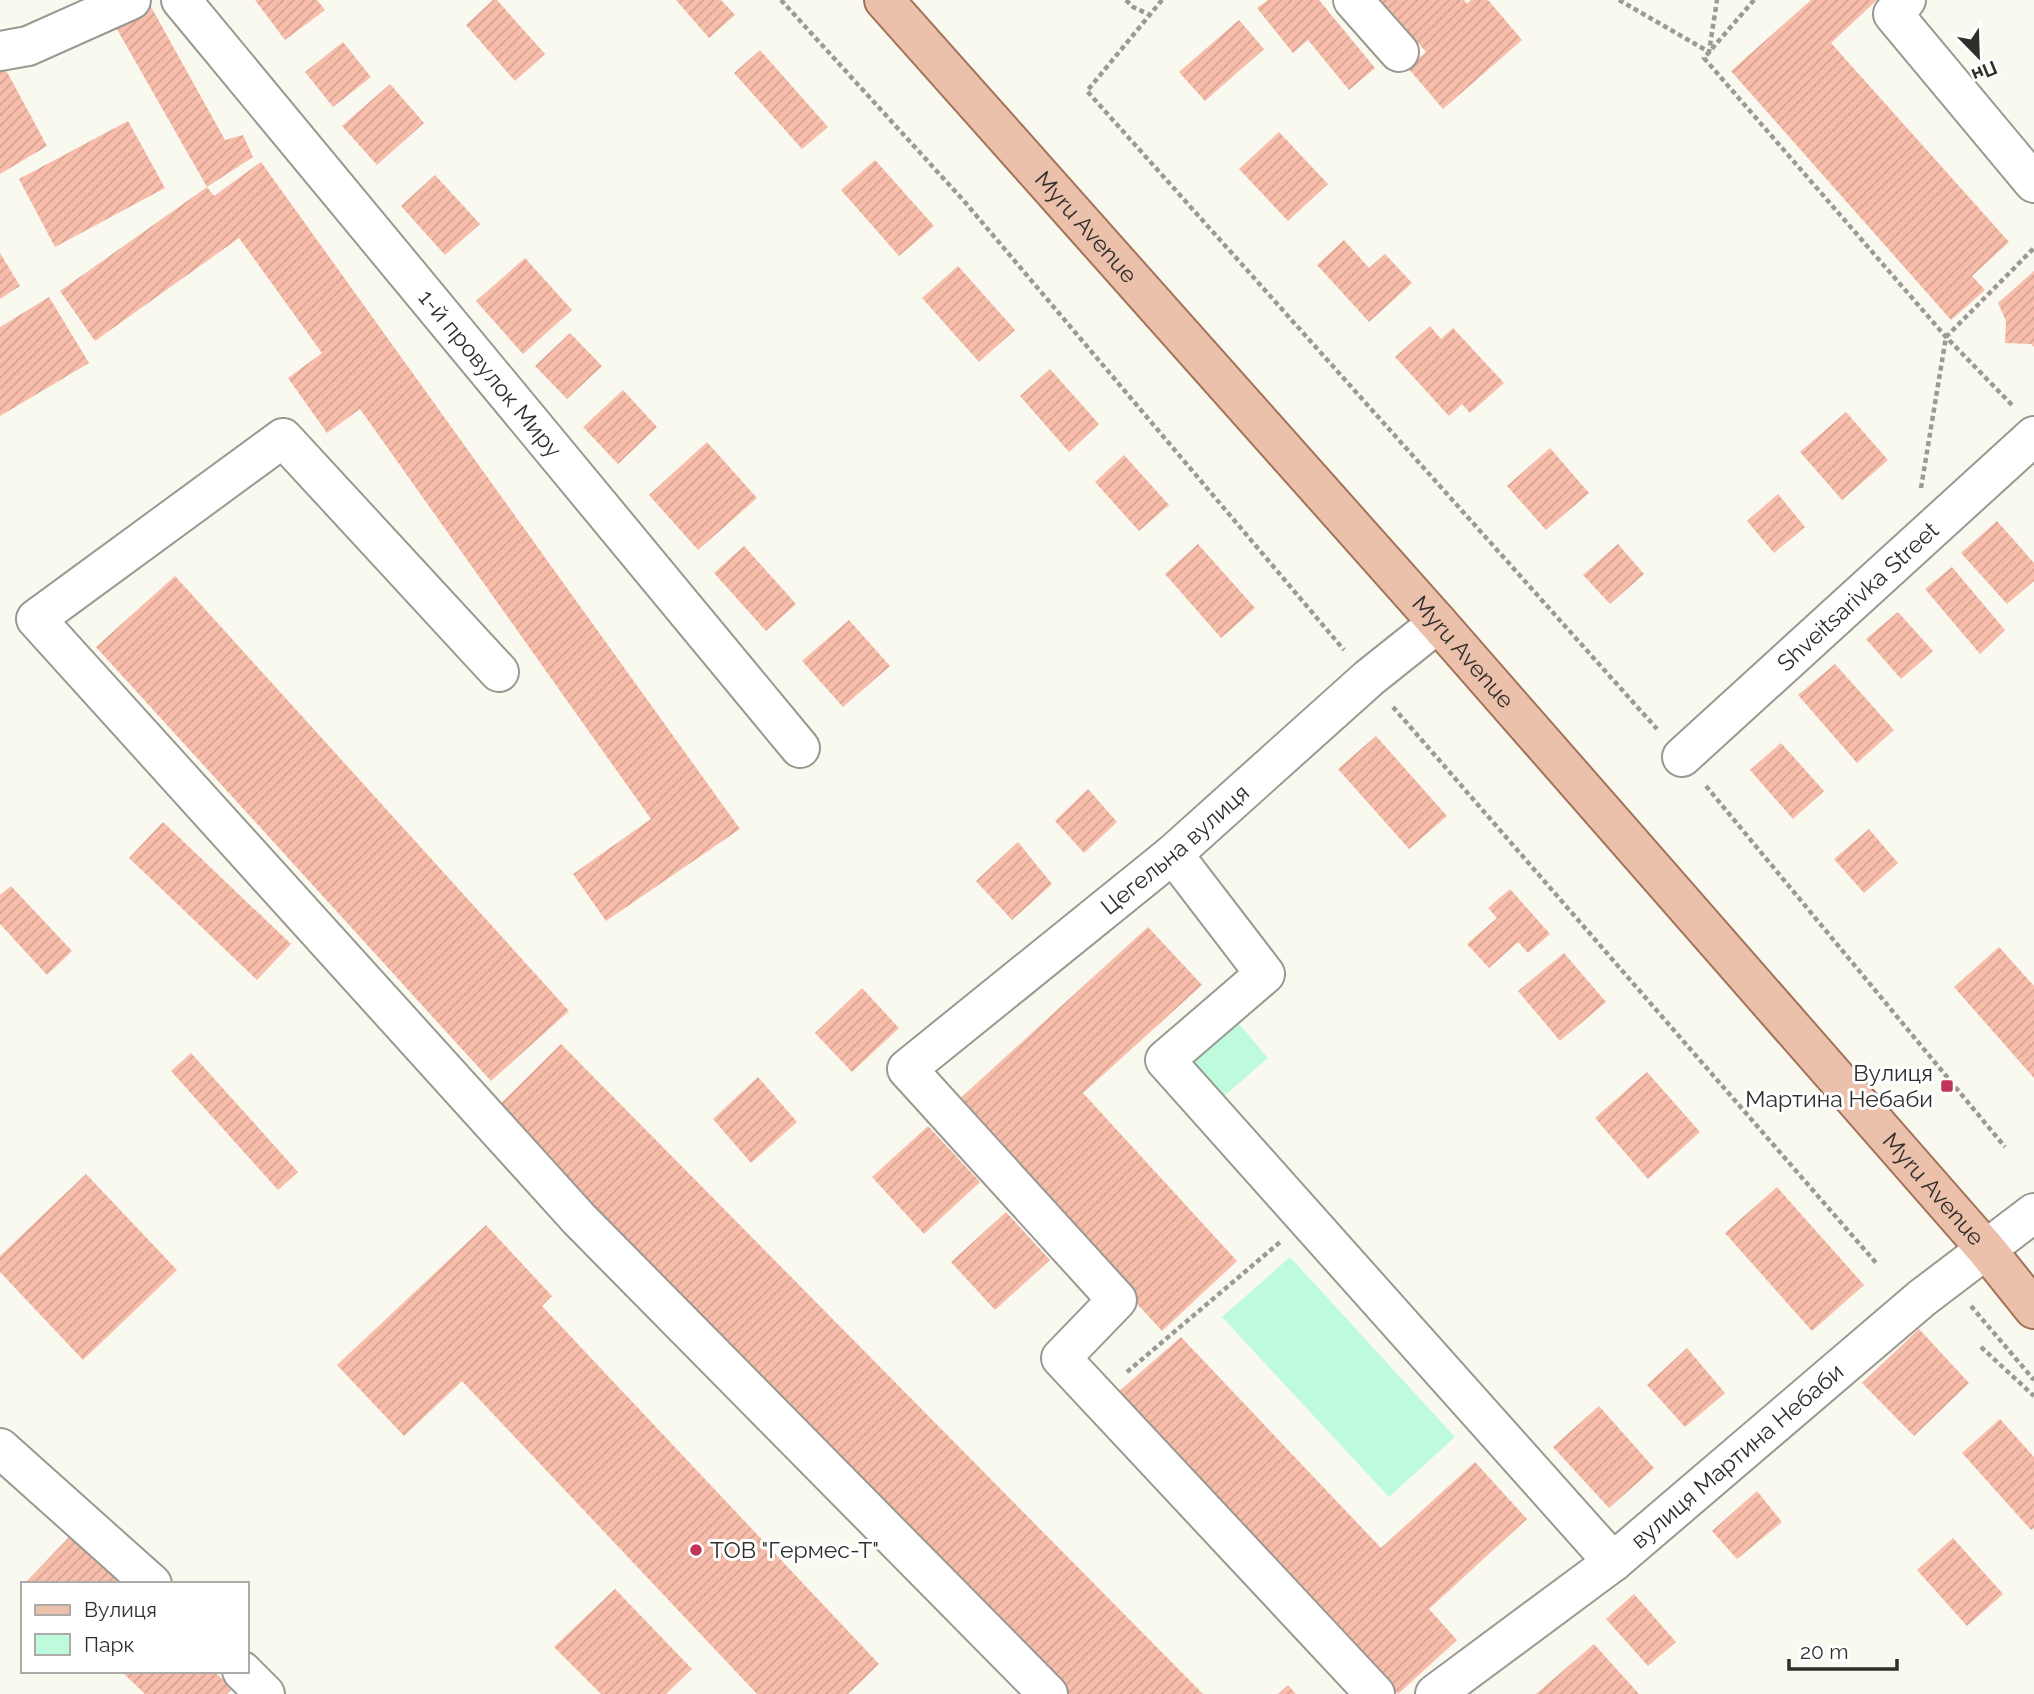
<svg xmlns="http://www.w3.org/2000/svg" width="2034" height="1694" font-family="Raleway,sans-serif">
<defs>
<pattern id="building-hatch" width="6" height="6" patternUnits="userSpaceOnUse" patternTransform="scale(1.75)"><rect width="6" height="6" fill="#f8bdab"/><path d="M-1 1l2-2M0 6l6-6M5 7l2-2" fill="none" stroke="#d5a393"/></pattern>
</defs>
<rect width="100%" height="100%" fill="#faf9f0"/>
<g fill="#befbdc">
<path d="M1233,1017L1268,1058L1215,1104L1180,1063Z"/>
<path d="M1290,1257L1455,1437L1389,1497L1222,1317Z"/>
</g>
<g fill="url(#building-hatch)">
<path d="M255,0H317L325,10L285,40Z"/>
<path d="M493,0H497L545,54L515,81L466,25Z"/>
<path d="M676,0H721L735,15L709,38Z"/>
<path d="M1268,0H1319L1375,68L1349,90L1308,40L1293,53L1257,8Z"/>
<path d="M1358,0H1464L1467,4L1471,0H1488L1522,40L1443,109L1408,68L1426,52L1388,8L1374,20Z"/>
<path d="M1811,0H1877L1831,43L2009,242L1972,276L1985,290L1951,320L1731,71Z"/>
<path d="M150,5L225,140L243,135L253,157L207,187L214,196L261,162L740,829L606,921L573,874L651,819L360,409L327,433L288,378L322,353L239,238L95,341L60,291L207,187L114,24Z"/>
<path d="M1239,20L1264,49L1205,101L1179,72Z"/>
<path d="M343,42L371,77L333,107L305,72Z"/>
<path d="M760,50L828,127L802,149L734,73Z"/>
<path d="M0,59L47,146L0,174Z"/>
<path d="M390,84L424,123L377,165L342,126Z"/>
<path d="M128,121L165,188L55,247L19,179Z"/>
<path d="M1279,132L1328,184L1288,221L1239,169Z"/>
<path d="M875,160L934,226L899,256L841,190Z"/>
<path d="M435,175L480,224L445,255L401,206Z"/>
<path d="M1344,240L1369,268L1385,254L1412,283L1369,322L1317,265Z"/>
<path d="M0,253L20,286L0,299Z"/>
<path d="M525,258L572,310L523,354L476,301Z"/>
<path d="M958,266L1015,330L979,362L922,298Z"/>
<path d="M2034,271V347L2031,344L2005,343L2006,321L1998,303Z"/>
<path d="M49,297L89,363L0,416V327Z"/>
<path d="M1430,326L1441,339L1453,328L1504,383L1470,413L1462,404L1449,416L1395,357Z"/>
<path d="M570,333L602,366L567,399L535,366Z"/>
<path d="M1050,369L1099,424L1069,452L1020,396Z"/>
<path d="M623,390L657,427L618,464L583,427Z"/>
<path d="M1846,412L1888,460L1842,500L1800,452Z"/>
<path d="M707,442L757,498L698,550L649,495Z"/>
<path d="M1550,448L1589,493L1546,530L1507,486Z"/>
<path d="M1124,455L1169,505L1139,531L1095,482Z"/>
<path d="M1778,494L1805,527L1774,553L1747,521Z"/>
<path d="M1997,521L2034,563V581L2007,604L1961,553Z"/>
<path d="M1198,544L1255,608L1221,638L1165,574Z"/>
<path d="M1618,544L1644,574L1610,604L1583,575Z"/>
<path d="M744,546L796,604L766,631L714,573Z"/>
<path d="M1952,567L2005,630L1980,654L1925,589Z"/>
<path d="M175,576L569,1011L491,1081L96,647Z"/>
<path d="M1898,612L1933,651L1901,679L1866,639Z"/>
<path d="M849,620L890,666L843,707L802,661Z"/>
<path d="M1835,664L1894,730L1857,763L1798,695Z"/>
<path d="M1376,736L1447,816L1409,849L1338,769Z"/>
<path d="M1781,743L1824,791L1793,819L1750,770Z"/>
<path d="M1088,789L1117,822L1084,853L1055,821Z"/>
<path d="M163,822L291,944L257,980L129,858Z"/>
<path d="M1869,829L1898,863L1864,893L1834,859Z"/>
<path d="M1018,842L1052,884L1012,920L976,881Z"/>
<path d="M11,886L72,951L47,975L0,924V895Z"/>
<path d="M1510,889L1550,934L1528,953L1518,942L1489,968L1467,944L1497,918L1488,908Z"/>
<path d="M1148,927L1202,985L1083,1093L1237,1261L1162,1331L954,1104Z"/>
<path d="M1999,947L2034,986V1078L1954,987Z"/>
<path d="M1564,953L1606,1002L1560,1041L1518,991Z"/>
<path d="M862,988L899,1028L852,1072L815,1033Z"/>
<path d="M561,1044L1203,1694H1069L493,1111Z"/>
<path d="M191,1053L298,1172L278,1190L171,1071Z"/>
<path d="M1647,1072L1700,1132L1648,1179L1595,1118Z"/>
<path d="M758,1077L797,1122L751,1163L713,1119Z"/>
<path d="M928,1126L980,1182L924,1234L872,1177Z"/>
<path d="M86,1174L177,1270L83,1360L0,1272V1256Z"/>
<path d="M1777,1187L1864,1285L1812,1331L1725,1233Z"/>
<path d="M1006,1212L1050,1260L995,1310L951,1262Z"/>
<path d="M486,1225L552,1296L542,1306L879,1664L848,1694H757L462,1381L404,1436L337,1365Z"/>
<path d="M1919,1329L1969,1383L1914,1436L1862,1383Z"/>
<path d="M1181,1337L1381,1548L1475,1462L1527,1519L1429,1609L1457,1640L1398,1694L1117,1393Z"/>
<path d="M1687,1348L1725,1393L1685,1427L1647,1385Z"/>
<path d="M1599,1406L1654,1468L1609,1508L1553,1447Z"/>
<path d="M2000,1419L2034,1457V1528L2031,1530L1962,1453Z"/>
<path d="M1757,1491L1782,1522L1737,1559L1712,1531Z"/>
<path d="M71,1535L122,1584L27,1581Z"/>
<path d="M1953,1538L2003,1594L1967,1626L1917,1570Z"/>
<path d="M615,1589L692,1669L666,1694H601L554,1647Z"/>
<path d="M1634,1594L1676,1642L1648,1666L1606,1619Z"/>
<path d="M1594,1644L1639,1694H1536Z"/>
<path d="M121,1671H214L232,1689L227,1694H145Z"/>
<path d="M1288,1685L1296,1694H1278Z"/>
</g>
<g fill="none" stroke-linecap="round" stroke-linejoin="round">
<g stroke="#9a9991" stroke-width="42">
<g id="minor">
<path id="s1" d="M181,0L800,748"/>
<path d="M1353,0L1399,52"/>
<path d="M1906,0L1893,14L2034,183"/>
<path d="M0,51L28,46L131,0"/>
<path d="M499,672L283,438L36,619L579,1219L1048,1694"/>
<path id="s2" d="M1682,757L2034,436"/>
<path d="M1173,854L1265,974L1165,1060L1613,1562"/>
<path d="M0,1448L152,1584"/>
<path d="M242,1671L265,1694"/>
<path id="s3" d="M1375,1694L1061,1358L1117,1300L907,1069L1173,854L1369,678L1438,623"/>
<path id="s4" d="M1435,1694L1613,1562L1922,1298L2034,1213"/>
</g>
</g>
<g stroke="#a1735a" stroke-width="42">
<g id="major">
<path id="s5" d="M884,0L1438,623L1985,1248L2034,1309"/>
</g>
</g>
<g stroke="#9b9a94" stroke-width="4.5" stroke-dasharray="5 3.5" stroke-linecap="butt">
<path d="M781,0L964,201L1344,650"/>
<path d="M1126,0L1133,7L1148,14"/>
<path d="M1162,0L1087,91L1657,729"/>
<path d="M1619,0L1709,52L1717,0"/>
<path d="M1754,0L1704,58L1946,337L2014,407"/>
<path d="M1921,488L1946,337L2034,248"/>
<path d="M1393,707L1877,1264"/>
<path d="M1706,786L2005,1147"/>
<path d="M1971,1306L2034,1380"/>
<path d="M1981,1347L2034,1396"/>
<path d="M1127,1372L1280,1242"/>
</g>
<use href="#minor" stroke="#fff" stroke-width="38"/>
<use href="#major" stroke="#ecc1ab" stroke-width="38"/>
</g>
<g fill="#c23359" stroke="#fff" stroke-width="2.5">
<rect x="1940" y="1079" width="14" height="14" rx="3.5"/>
<circle cx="696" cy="1550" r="7"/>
</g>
<g text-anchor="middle" stroke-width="6" stroke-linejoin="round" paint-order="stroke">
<g font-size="23" fill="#2f2e2b" stroke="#fff">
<text dy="8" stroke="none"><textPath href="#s5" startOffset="304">Myru Avenue</textPath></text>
<text dy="8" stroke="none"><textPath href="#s1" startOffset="485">1-й провулок Миру</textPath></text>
<text dy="8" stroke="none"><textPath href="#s2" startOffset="238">Shveitsarivka Street</textPath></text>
<text dy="8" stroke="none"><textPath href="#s5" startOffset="872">Myru Avenue</textPath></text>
<text dy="8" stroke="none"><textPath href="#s3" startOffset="1199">Цегельна вулиця</textPath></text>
<text dy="8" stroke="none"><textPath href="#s5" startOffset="1586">Myru Avenue</textPath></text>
<text dy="8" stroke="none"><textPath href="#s4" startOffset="385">вулиця Мартина Небаби</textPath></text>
</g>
<g font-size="23" fill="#2f2e2b" stroke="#fff" text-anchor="end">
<text x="1933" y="1081">Вулиця<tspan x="1933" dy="26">Мартина Небаби</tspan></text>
<text x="710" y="1558" text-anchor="start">ТОВ "Гермес-Т"</text>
</g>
</g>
<rect x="21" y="1582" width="228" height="91" fill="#ffffff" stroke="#acabaa" stroke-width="2"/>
<rect x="35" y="1605" width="35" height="10" fill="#ecc1ab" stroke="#acabaa" stroke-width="2"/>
<text x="84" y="1617" font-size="21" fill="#2f2e2b">Вулиця</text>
<rect x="35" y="1634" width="35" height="21" fill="#befbdc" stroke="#acabaa" stroke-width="2"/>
<text x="84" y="1652" font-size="21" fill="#2f2e2b">Парк</text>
<g transform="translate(1978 56) rotate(157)" stroke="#ffffff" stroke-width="5" paint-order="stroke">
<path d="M0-5L12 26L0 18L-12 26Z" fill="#2f2e2b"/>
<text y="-10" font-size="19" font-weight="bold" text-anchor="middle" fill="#2f2e2b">Пн</text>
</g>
<path d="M1789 1659v10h108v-10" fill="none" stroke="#2f2e2b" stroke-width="3.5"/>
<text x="1800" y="1659" font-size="21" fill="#2f2e2b" stroke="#ffffff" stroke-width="5" paint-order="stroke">20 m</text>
</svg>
